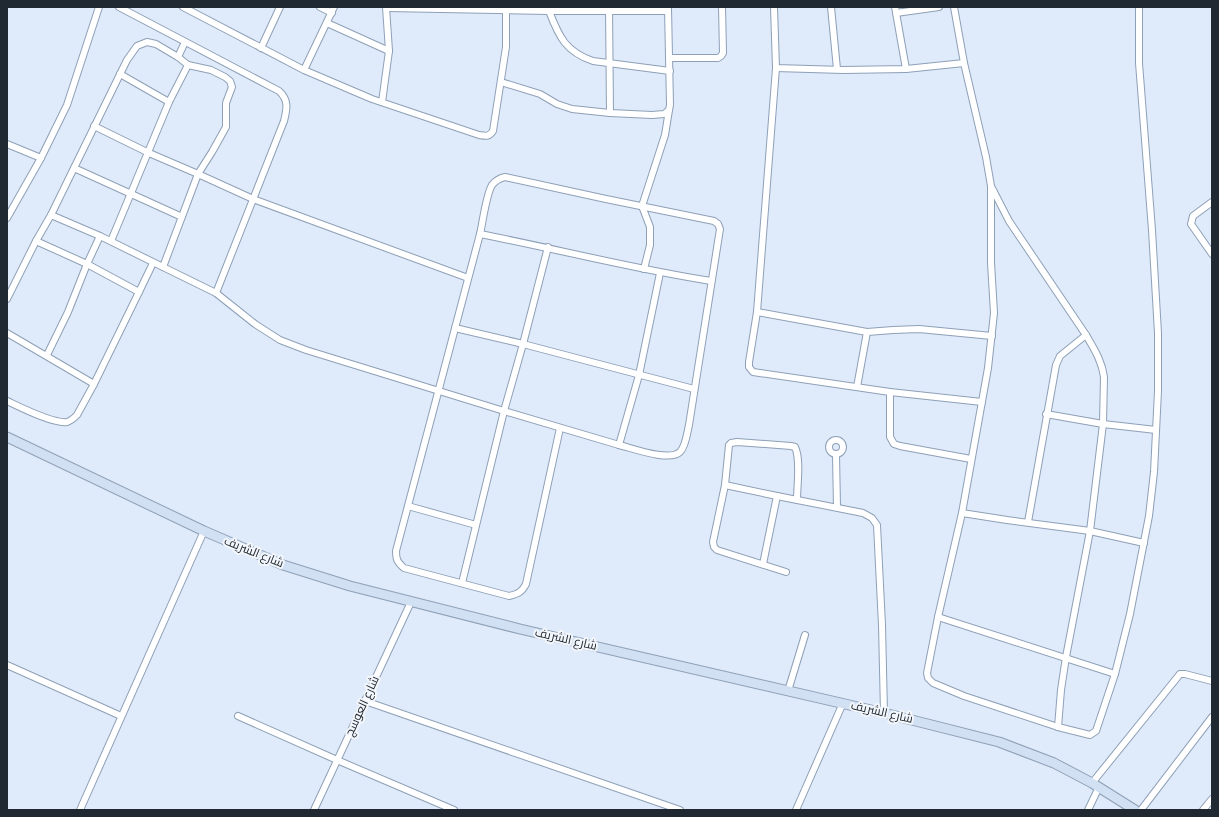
<svg xmlns="http://www.w3.org/2000/svg" width="1219" height="817" font-family="'Public Sans',Cairo,sans-serif">
<rect width="100%" height="100%" fill="#dfeafa"/>
<g fill="none" stroke-linecap="round" stroke-linejoin="round">
<g stroke="#8ea0b7" stroke-width="8">
<g id="minor">
<path d="M119,7L279,91C289,100 287,109 284,121L216,293"/>
<path d="M183,7L304,70L372,99L479,135C486,136 489,137 493,131L506,47V7"/>
<path d="M320,7L332,13"/>
<path d="M609,7L610,113"/>
<path d="M774,7L776,68L843,70L906,69L964,63"/>
<path d="M831,7L837,69"/>
<path d="M895,7L906,69"/>
<path d="M954,7L964,63L986,157L991,186V263L994,313L988,368L962,513L938,617L927,673L928,678L933,683L964,696L1058,727L1090,735L1096,731L1115,674L1130,614L1149,516L1154,472L1158,391V333L1152,230L1139,63V7"/>
<path d="M387,8L549,11H668"/>
<path d="M549,11C559,37 566,52 593,61L670,71"/>
<path d="M896,13L939,7"/>
<path d="M327,23L389,51"/>
<path d="M261,48L280,7"/>
<path d="M178,57L185,42"/>
<path d="M669,58H718L721,56L723,53L722,7"/>
<path d="M776,68L757,312L749,362V367L753,372L890,392L982,402"/>
<path d="M304,70L334,7"/>
<path d="M120,74L169,102"/>
<path d="M501,82L540,94L557,104L572,109L610,113L652,115L664,114L669,110L670,105L668,8"/>
<path d="M382,102L389,51L386,7"/>
<path d="M94,126L149,153L198,174L253,199L468,278"/>
<path d="M7,144L41,158"/>
<path d="M992,188L1009,221L1086,335C1094,349 1102,361 1104,377L1103,424L1090,531L1066,657L1061,690L1058,727"/>
<path d="M1212,202L1193,216L1191,224L1212,254"/>
<path d="M51,215L74,168"/>
<path d="M7,218L41,158L67,105L99,7"/>
<path d="M480,234C557,249 633,269 711,281"/>
<path d="M36,241L87,264L139,292L153,263"/>
<path d="M111,241L169,102L188,65"/>
<path d="M163,267L216,293L255,324L280,340L306,350L504,411L619,445L639,375L660,273"/>
<path d="M644,269L650,245V227L642,206L665,135L669,110"/>
<path d="M7,299L36,241L51,215L100,236L163,267L198,174L212,152L226,127V103L232,87L230,81L225,77L211,70L188,65L178,57L156,44L147,42L137,46L127,60L74,168L182,217"/>
<path d="M757,312L867,332L893,330L919,329L992,336"/>
<path d="M455,328L523,344L694,389"/>
<path d="M7,333L94,384"/>
<path d="M47,355L68,312L87,264L100,236"/>
<path d="M857,387L867,332"/>
<path d="M890,392V437L894,444L900,446L971,459"/>
<path d="M7,401C20,407 53,424 67,422C71,421 74,418 77,415L94,384L139,292"/>
<path d="M1046,414L1103,424L1156,430"/>
<path d="M560,428L526,584C522,592 518,594 509,596L404,568C397,562 396,559 396,551L480,234C483,221 486,195 492,185C496,180 500,178 505,177L606,199L714,221L718,224L720,229L689,425C687,433 686,446 680,452C669,462 632,448 619,445"/>
<circle cx="836" cy="447" r="7"/>
<path d="M836,455L837,507"/>
<path d="M725,485L777,496L863,513L872,518L877,525L882,625L884,713"/>
<path d="M408,506L476,525"/>
<path d="M962,513L1007,520L1090,531L1144,543"/>
<path d="M1028,522L1056,365L1060,356L1086,335"/>
<path d="M763,564L777,496"/>
<path d="M786,572L717,550L714,547L713,542L725,485L729,445L731,443L737,442L791,446L795,447C801,459 797,486 797,500"/>
<path d="M462,583L504,411L523,344L548,247"/>
<path d="M938,617L1115,674"/>
<path d="M7,665L121,716"/>
<path d="M788,691L805,635"/>
<path d="M365,701L680,810"/>
<path d="M238,716L337,760L454,810"/>
<path d="M1092,783L1180,674H1185L1212,681"/>
<path d="M80,810L204,531"/>
<path d="M314,810L411,602"/>
<path d="M796,810L843,703"/>
<path d="M1088,810L1099,787"/>
<path d="M1141,810L1212,717"/>
<path d="M1203,810L1212,799"/>
</g>
</g>
<g stroke="#8ea0b7" stroke-width="11">
<path id="secondary" d="M7,437L204,531L283,565L350,586L520,629L884,713L999,742L1054,763L1092,783L1135,810"/>
</g>
<use href="#minor" stroke="#fff" stroke-width="6"/>
<use href="#secondary" stroke="#d1e0f3" stroke-width="9"/>
</g>
<g text-anchor="middle" stroke-width="4" stroke-linejoin="round" paint-order="stroke">
<g font-size="12" fill="#202831" stroke="#f3f7fc">
<text transform="translate(254 552) rotate(22)" y="4">شارع الشريف</text>
<text transform="translate(566 639) rotate(13)" y="4">شارع الشريف</text>
<text transform="translate(362 706) rotate(-65)" y="4">شارع العوسج</text>
<text transform="translate(882 712) rotate(13)" y="4">شارع الشريف</text>
</g>
</g>
<rect width="1219" height="817" fill="none" stroke="#202831" stroke-width="16"/>
</svg>
